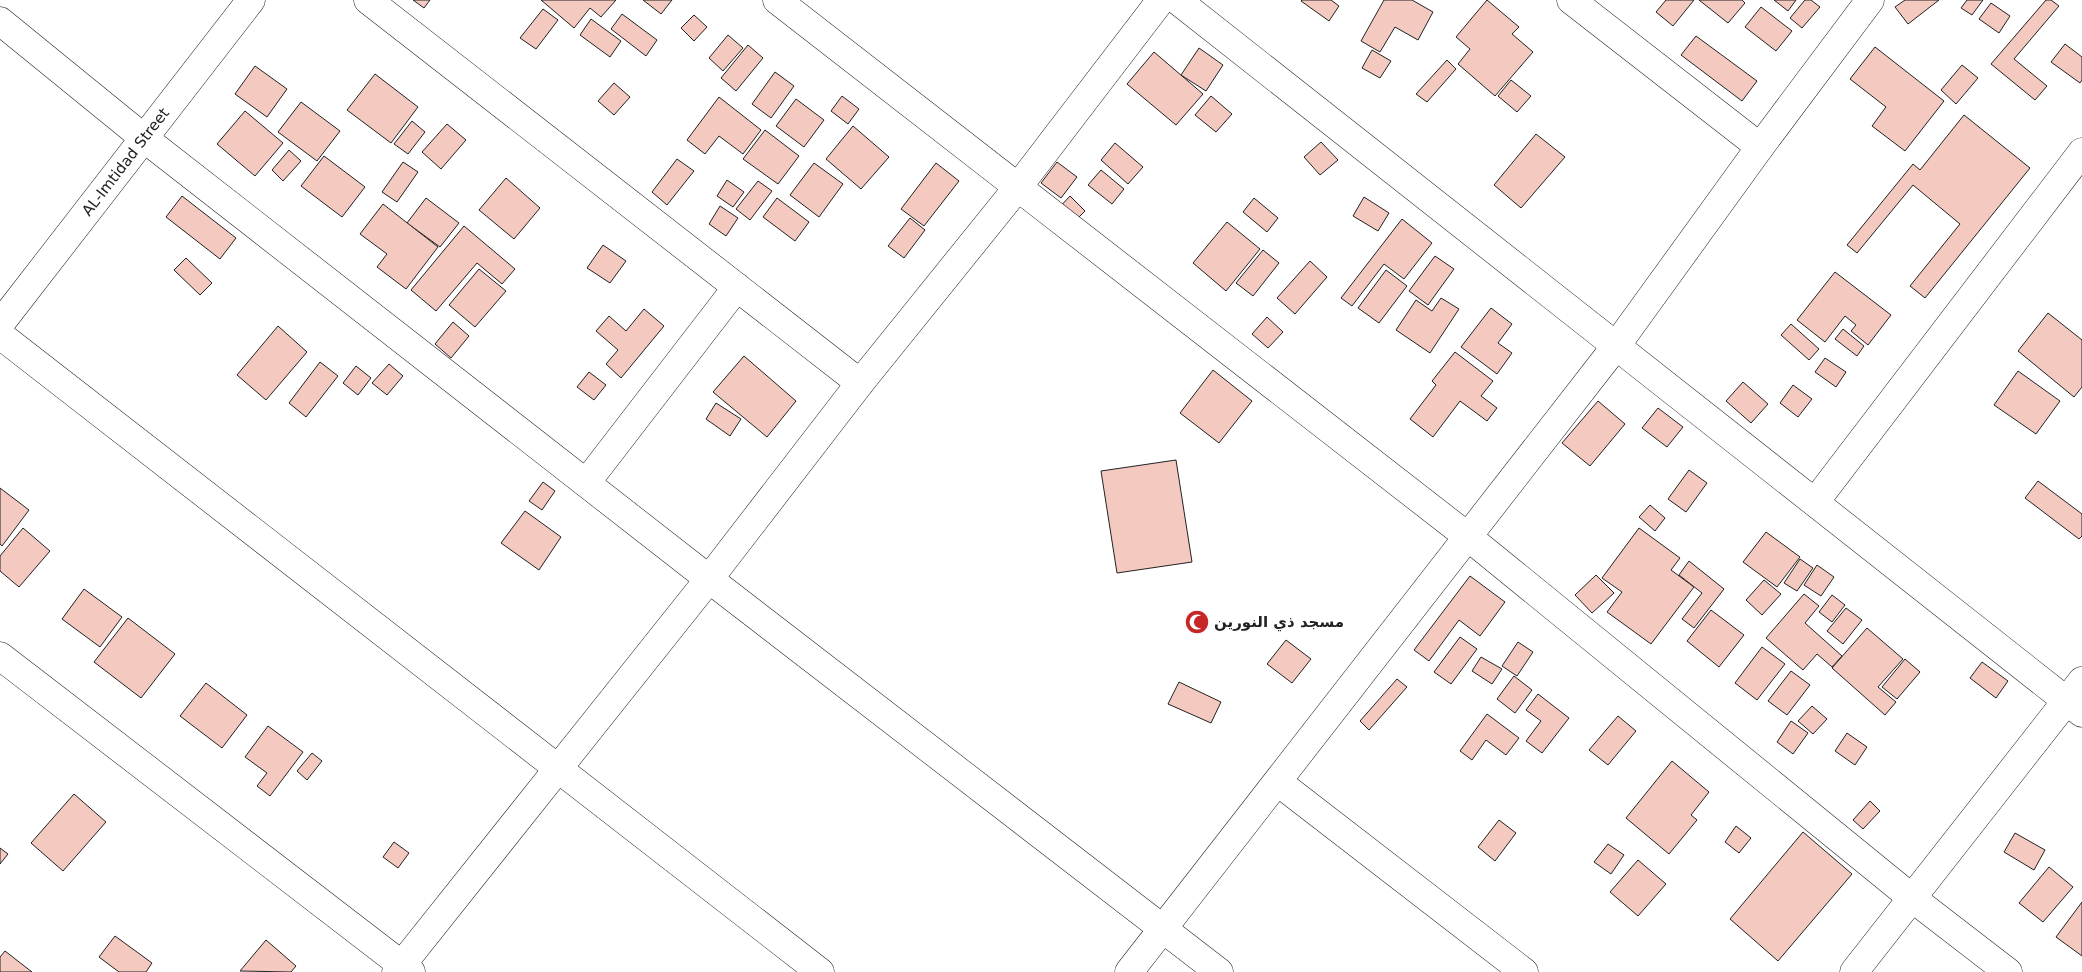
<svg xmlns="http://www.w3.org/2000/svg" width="2082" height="972" font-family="'DejaVu Sans','Noto Sans Arabic',sans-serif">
<rect width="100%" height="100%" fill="#fff"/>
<g fill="#f3c9c0" stroke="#222">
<path d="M413,0H430L424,8Z"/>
<path d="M541,0H616L601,17L590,8L574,28Z"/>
<path d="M643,0H672L661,14Z"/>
<path d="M1302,0H1331L1339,6L1329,21L1301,1Z"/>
<path d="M1384,0H1412L1433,12L1418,40L1395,27L1380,52L1361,41Z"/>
<path d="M1487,0L1519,27L1512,34L1533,52L1495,96L1458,64L1470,49L1456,37Z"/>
<path d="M1666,0H1694L1673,26L1656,12Z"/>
<path d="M1699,0H1742L1745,3L1728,23Z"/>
<path d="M1774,0H1796L1788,11Z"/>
<path d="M1805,0H1811L1820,7L1802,28L1790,18Z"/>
<path d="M1905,0H1939L1908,24L1895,7Z"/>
<path d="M1967,0H1983L1972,15L1961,8Z"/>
<path d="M2046,0H2051L2059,6L2014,59L2047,86L2035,100L1991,64Z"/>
<path d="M1991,3L2010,16L1999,33L1979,19Z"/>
<path d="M1761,7L1792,31L1776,51L1745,27Z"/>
<path d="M543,9L558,20L536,49L520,38Z"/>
<path d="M622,14L657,40L646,56L611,29Z"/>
<path d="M694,15L707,27L694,41L681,28Z"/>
<path d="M591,19L621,41L610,57L580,35Z"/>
<path d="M728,35L743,48L723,71L709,58Z"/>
<path d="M1696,36L1757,81L1742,101L1681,55Z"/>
<path d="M2065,44L2082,57V80L2080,83L2051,62Z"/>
<path d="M748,45L763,58L736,91L721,78Z"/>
<path d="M1875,47L1944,101L1905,151L1872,126L1886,107L1850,79Z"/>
<path d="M1199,48L1223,65L1206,91L1181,75Z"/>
<path d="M1372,50L1391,61L1380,78L1362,68Z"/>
<path d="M1154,52L1203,94L1176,125L1127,84Z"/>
<path d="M1447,60L1456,69L1427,102L1416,94Z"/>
<path d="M1962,65L1978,78L1956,104L1941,90Z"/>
<path d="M255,66L287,89L267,117L235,94Z"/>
<path d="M775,72L794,86L771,118L752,104Z"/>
<path d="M375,74L418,107L391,143L347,110Z"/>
<path d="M1511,80L1531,96L1517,112L1498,96Z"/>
<path d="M614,83L630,97L614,115L598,101Z"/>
<path d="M842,96L859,109L848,124L831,111Z"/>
<path d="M1211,96L1232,114L1216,132L1195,115Z"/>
<path d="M719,97L761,130L743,154L719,136L705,154L687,140Z"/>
<path d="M796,99L824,120L804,147L776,126Z"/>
<path d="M301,102L340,131L317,161L278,132Z"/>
<path d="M245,111L283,143L255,176L217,144Z"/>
<path d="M1964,115L2030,168L1925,298L1910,286L1960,224L1913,185L1857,253L1847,245L1913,164L1920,170Z"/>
<path d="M412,121L425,132L408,154L394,144Z"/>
<path d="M447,124L466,140L441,169L422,152Z"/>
<path d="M853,126L889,157L861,189L826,159Z"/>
<path d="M765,130L799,156L778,184L743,159Z"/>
<path d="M1536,134L1565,157L1521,208L1494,185Z"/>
<path d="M1321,142L1338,160L1320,175L1304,157Z"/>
<path d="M1115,143L1143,167L1128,184L1101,160Z"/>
<path d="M289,150L301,161L283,181L272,170Z"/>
<path d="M324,156L365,187L342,217L301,186Z"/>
<path d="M677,159L694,171L667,205L652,192Z"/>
<path d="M403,162L418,172L397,202L382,192Z"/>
<path d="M1057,162L1077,177L1061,198L1041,183Z"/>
<path d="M814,163L843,184L819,217L790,195Z"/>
<path d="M936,163L959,181L924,226L901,209Z"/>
<path d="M1101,170L1124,189L1112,204L1088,185Z"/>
<path d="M506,178L540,208L514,239L479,210Z"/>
<path d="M727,180L744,192L733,207L717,196Z"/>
<path d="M758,181L772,191L750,220L736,209Z"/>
<path d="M182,196L236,238L220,259L166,217Z"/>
<path d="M1070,196L1085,211L1071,225L1056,211Z"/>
<path d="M1364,197L1389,213L1378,231L1353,216Z"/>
<path d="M426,198L459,223L440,247L407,223Z"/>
<path d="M777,198L809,222L795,241L763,217Z"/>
<path d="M1254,198L1278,218L1267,232L1243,212Z"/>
<path d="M383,204L438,247L406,289L377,267L387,254L360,234Z"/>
<path d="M720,206L738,218L726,236L709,224Z"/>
<path d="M910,218L925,230L904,258L888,246Z"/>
<path d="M1402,219L1432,243L1404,279L1384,264L1352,306L1341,298Z"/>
<path d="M1227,222L1260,249L1226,291L1193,263Z"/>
<path d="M464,226L515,269L502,284L477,263L436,311L411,290Z"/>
<path d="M603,245L626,261L610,283L587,268Z"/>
<path d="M1263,250L1279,263L1253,296L1236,283Z"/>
<path d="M1435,256L1454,269L1428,305L1409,291Z"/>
<path d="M186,258L212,283L200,295L174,270Z"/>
<path d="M1310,261L1327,277L1295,314L1277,298Z"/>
<path d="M479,269L506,291L475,327L449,305Z"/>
<path d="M1386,270L1407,286L1379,323L1358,308Z"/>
<path d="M1835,272L1891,315L1868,345L1851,331L1856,325L1845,316L1825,342L1797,320Z"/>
<path d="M1441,298L1459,309L1430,353L1396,330L1416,300L1432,311Z"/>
<path d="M1491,308L1512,324L1498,343L1512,353L1497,374L1461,347Z"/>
<path d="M644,309L664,326L621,378L606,364L618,350L596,331L609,316L626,331Z"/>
<path d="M2048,313L2082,340V387L2074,397L2018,351Z"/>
<path d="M1267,317L1283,332L1268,348L1252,334Z"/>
<path d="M453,322L469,336L451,358L435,344Z"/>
<path d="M1791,324L1819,349L1809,360L1781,335Z"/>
<path d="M278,326L307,352L266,400L237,375Z"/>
<path d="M1843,329L1864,346L1857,356L1835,339Z"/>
<path d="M1455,352L1493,381L1481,396L1497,408L1487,421L1460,401L1433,437L1410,419L1436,385L1432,381Z"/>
<path d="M744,356L796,401L767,437L713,392Z"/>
<path d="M1825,358L1846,372L1836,387L1815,372Z"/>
<path d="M320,362L338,376L306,417L289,403Z"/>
<path d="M389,364L403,376L387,395L372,383Z"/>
<path d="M356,366L371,378L358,395L343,383Z"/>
<path d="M1213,370L1252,401L1219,443L1180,413Z"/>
<path d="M2018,371L2060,401L2036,434L1994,405Z"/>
<path d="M589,372L606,385L594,400L577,387Z"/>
<path d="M1743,382L1768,404L1751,423L1726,401Z"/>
<path d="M1793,385L1812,399L1798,417L1780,403Z"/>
<path d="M1598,401L1625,424L1590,466L1562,443Z"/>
<path d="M716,403L741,419L730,436L706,419Z"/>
<path d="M1658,408L1683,427L1667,447L1642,428Z"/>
<path d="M1176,460L1192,562L1117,573L1101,471Z"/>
<path d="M1689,470L1707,483L1686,512L1668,499Z"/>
<path d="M2038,481L2082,514V536L2079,539L2025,498Z"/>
<path d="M543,482L555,491L542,510L529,501Z"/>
<path d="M0,488L29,510L2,546L0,544Z"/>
<path d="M1650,505L1665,518L1655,531L1639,517Z"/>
<path d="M525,511L561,537L539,570L501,543Z"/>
<path d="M23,528L50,551L19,587L0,571V556Z"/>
<path d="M1639,528L1680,558L1671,570L1694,587L1651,644L1607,612L1622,592L1602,578Z"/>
<path d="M1766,532L1800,557L1777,587L1743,562Z"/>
<path d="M1800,559L1813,568L1797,591L1784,583Z"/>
<path d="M1689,561L1724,589L1694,628L1682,619L1702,593L1679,575Z"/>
<path d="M1817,565L1834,577L1821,596L1804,585Z"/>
<path d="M1596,575L1614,593L1592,613L1575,595Z"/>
<path d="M1470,576L1505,602L1480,636L1459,620L1429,661L1414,650Z"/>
<path d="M1764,580L1781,594L1762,615L1746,600Z"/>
<path d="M84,589L122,617L100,647L62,619Z"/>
<path d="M1804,594L1819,606L1805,623L1842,656L1832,667L1817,654L1803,670L1766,638Z"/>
<path d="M1832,595L1845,605L1832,622L1819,612Z"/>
<path d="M1846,608L1862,620L1843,644L1827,631Z"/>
<path d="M1711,610L1744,635L1719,667L1687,641Z"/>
<path d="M128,618L175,654L141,698L94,662Z"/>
<path d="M1867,628L1903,659L1878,687L1896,702L1885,715L1832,668Z"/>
<path d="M1460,637L1477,649L1451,684L1434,672Z"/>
<path d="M1286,640L1311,659L1292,683L1267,664Z"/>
<path d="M1518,642L1533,652L1517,676L1502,666Z"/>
<path d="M1762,647L1785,664L1757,700L1735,683Z"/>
<path d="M1481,657L1502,669L1492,684L1472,671Z"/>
<path d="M1905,659L1920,672L1897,699L1882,687Z"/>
<path d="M1982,662L2008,681L1996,698L1970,678Z"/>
<path d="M1791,671L1810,685L1787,715L1768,701Z"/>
<path d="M1514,676L1532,690L1515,713L1497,699Z"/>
<path d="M1397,679L1407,687L1369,730L1360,721Z"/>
<path d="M1179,682L1221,702L1211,723L1168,704Z"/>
<path d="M206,683L247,715L222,748L180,716Z"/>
<path d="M1538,694L1569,718L1542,753L1526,741L1541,721L1526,710Z"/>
<path d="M1812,706L1827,719L1813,734L1798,721Z"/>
<path d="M1487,714L1519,738L1506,755L1486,740L1472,760L1460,751Z"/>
<path d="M1618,716L1636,731L1608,765L1589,750Z"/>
<path d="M1791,721L1808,733L1793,754L1777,742Z"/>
<path d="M268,726L303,752L270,796L257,786L267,773L245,757Z"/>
<path d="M1847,733L1867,747L1855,765L1835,751Z"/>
<path d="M312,753L322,761L307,780L297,771Z"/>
<path d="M1672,761L1709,792L1691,815L1697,820L1669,854L1626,818Z"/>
<path d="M74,794L106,822L63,871L31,843Z"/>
<path d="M1870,801L1880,811L1863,829L1853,820Z"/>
<path d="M1499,820L1516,833L1495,861L1478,847Z"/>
<path d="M1736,826L1751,838L1739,853L1725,842Z"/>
<path d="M1803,832L1852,874L1778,961L1730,919Z"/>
<path d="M2015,833L2045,850L2034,870L2004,852Z"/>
<path d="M394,842L409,853L398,868L383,857Z"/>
<path d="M1608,844L1624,855L1611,874L1594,862Z"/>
<path d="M0,848L8,854L0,864Z"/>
<path d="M1638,860L1666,884L1638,916L1610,892Z"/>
<path d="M2049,867L2073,887L2043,922L2019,903Z"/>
<path d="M2082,902V956L2056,937Z"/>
<path d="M115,936L152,963L146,972H119L99,957Z"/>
<path d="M266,940L296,966L291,972L240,971Z"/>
<path d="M5,951L32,972H0V957Z"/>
</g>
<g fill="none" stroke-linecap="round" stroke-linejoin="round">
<g stroke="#222" stroke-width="29">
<g id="minor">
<path d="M368,0L860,383"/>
<path d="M777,0L1467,536L1912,898L2008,972"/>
<path d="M1177,0L2082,713"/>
<path d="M1571,0L1760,147"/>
<path d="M0,21L145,139L709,579L1219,972"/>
<path id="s1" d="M0,324L251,0"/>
<path d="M0,335L820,972"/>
<path d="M586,483L737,287"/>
<path d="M1815,502L2082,152"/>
<path d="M0,656L411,972"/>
<path d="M1278,782L1524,972"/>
<path d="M396,972L709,579L860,383L1018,187L1161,0"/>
<path d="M1129,972L1616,346L1760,147L1870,0"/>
<path d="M1854,972L2082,681"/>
</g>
</g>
<use href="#minor" stroke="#fff" stroke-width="28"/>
</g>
<defs>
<g id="mosque-disc" transform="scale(1.25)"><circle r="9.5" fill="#c62828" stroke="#fff"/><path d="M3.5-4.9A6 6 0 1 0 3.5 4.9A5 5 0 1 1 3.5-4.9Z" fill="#fff"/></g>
</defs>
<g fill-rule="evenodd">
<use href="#mosque-disc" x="1197" y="622"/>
</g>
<g text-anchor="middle" stroke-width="4" stroke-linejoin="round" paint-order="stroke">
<g font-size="15" fill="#222" stroke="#fff">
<text dy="5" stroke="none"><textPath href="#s1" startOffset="205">AL-Imtidad Street</textPath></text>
</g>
<g font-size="15" font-weight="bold" fill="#222" stroke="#fff" text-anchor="start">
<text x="1214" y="627">مسجد ذي النورين</text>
</g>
</g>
</svg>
